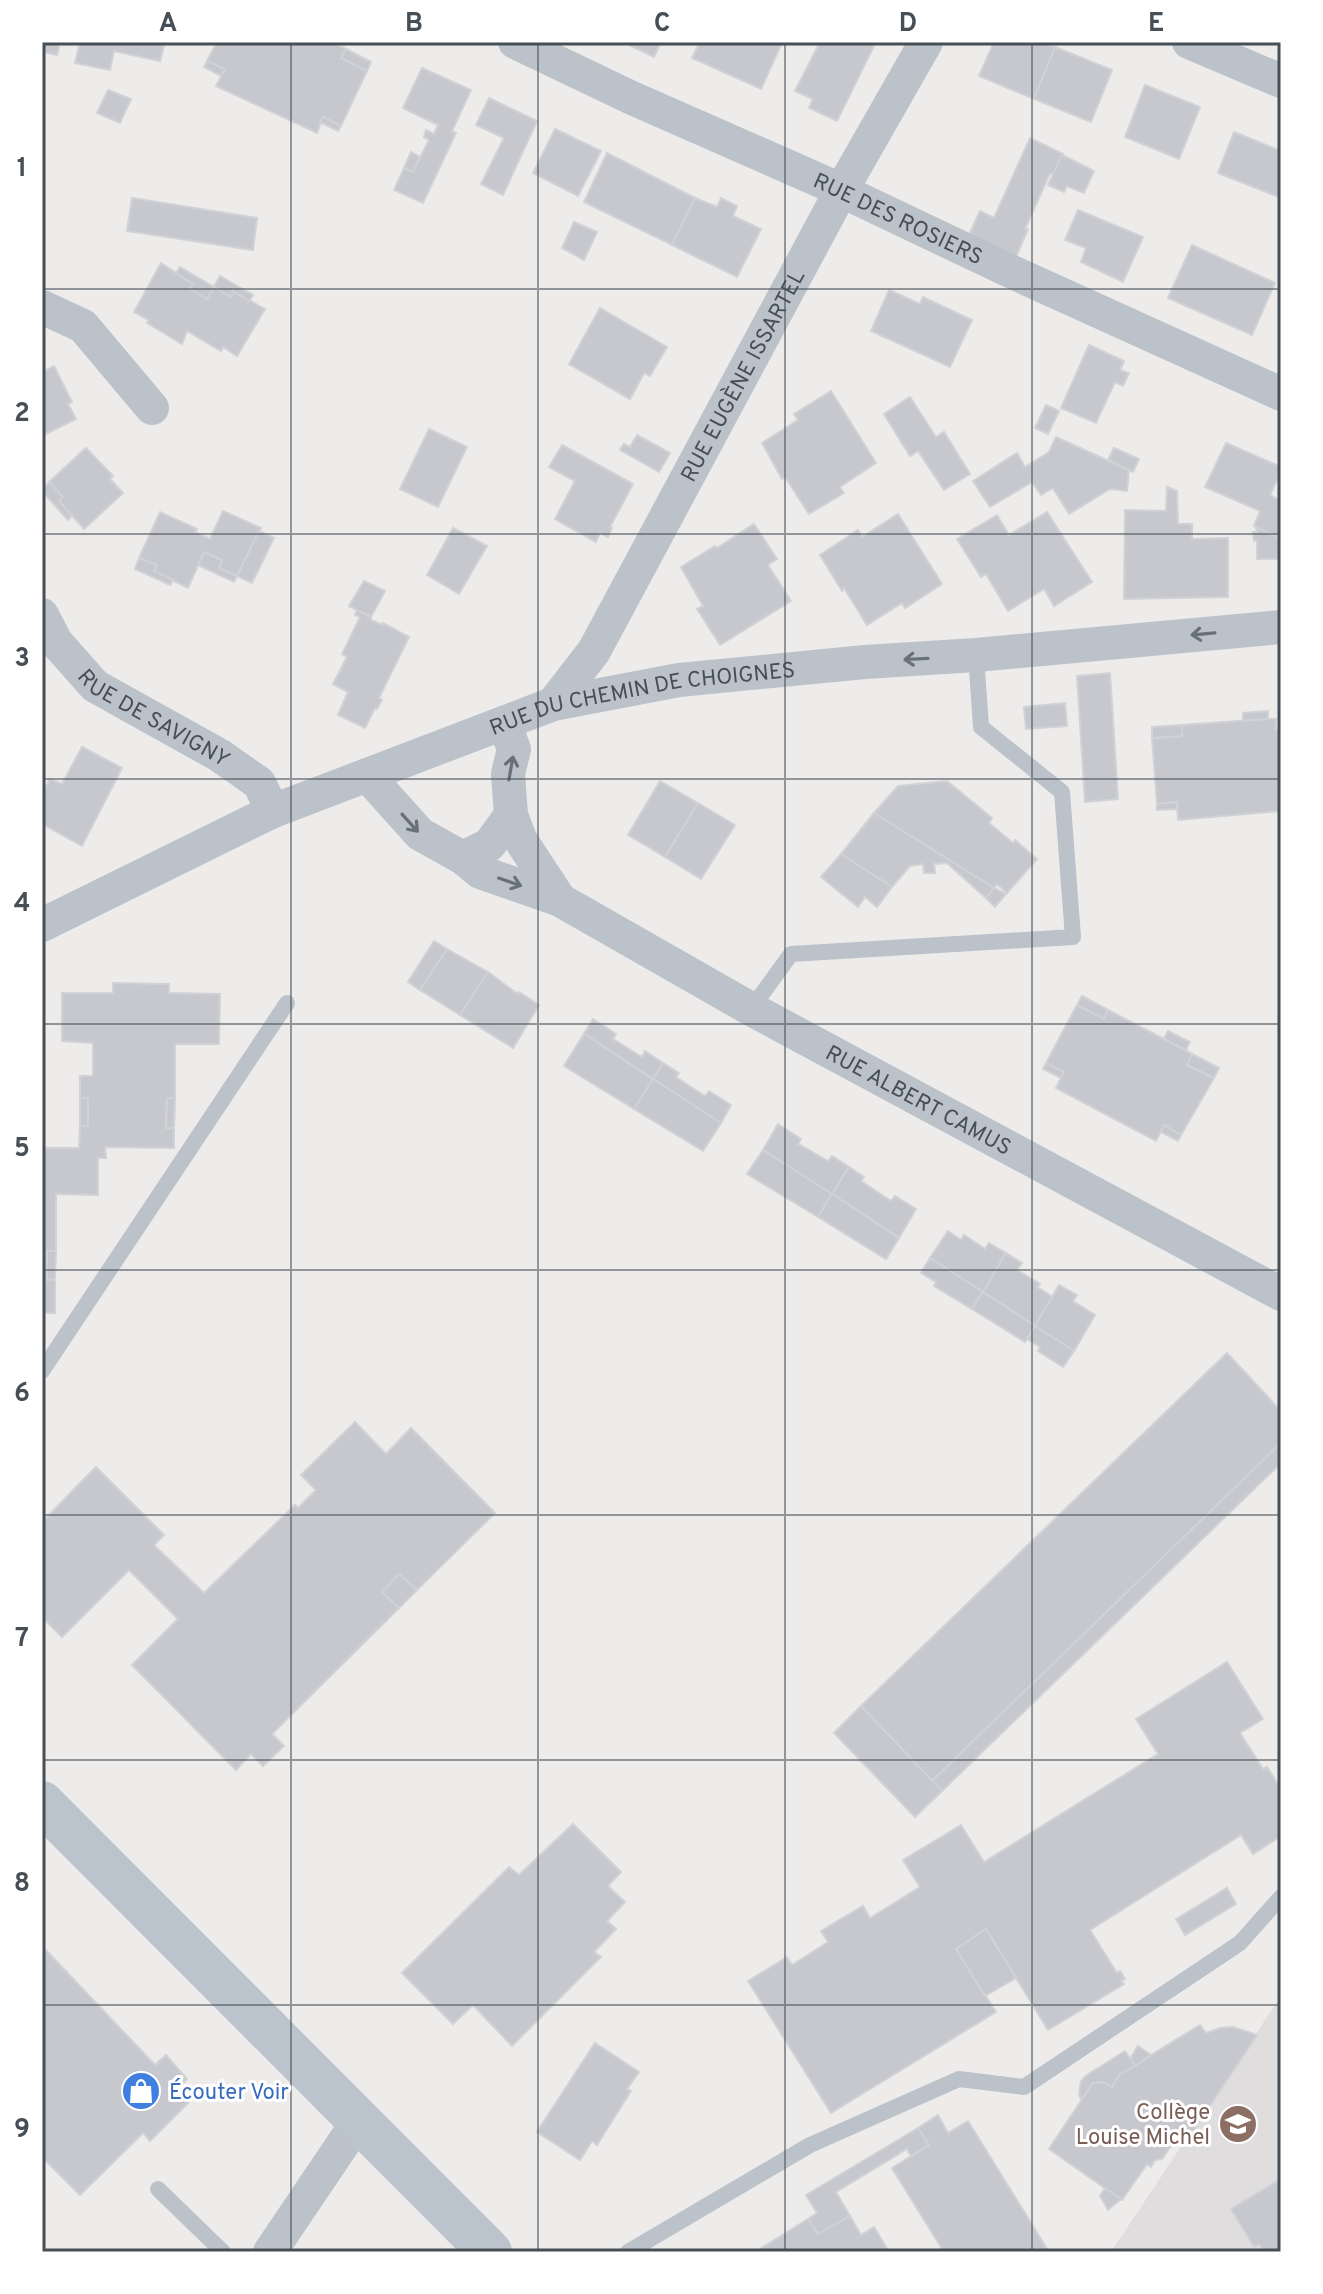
<svg xmlns="http://www.w3.org/2000/svg" width="1323" height="2294" font-family="Overpass,sans-serif">
<rect width="100%" height="100%" fill="#eeebeb"/>
<path fill="#dfdddd" d="M1281,1996V2252H1111Z"/>
<g fill="#c7c8ce" stroke="#d0d2d6" stroke-width="2">
<path d="M42,42H60L57,55L42,52Z"/>
<path d="M80,42H165L160,61L114,51L110,70L75,63Z"/>
<path d="M217,42H331L346,49L341,58L367,71L341,126L323,117L317,133L216,86L225,69L207,61Z"/>
<path d="M623,42H661L654,57Z"/>
<path d="M700,42H775L781,45L761,89L692,58Z"/>
<path d="M820,42H866L874,46L837,121L809,108L813,99L795,91Z"/>
<path d="M994,42H1042L1055,47L1034,99L979,76Z"/>
<path d="M1055,47L1112,70L1091,122L1034,99Z"/>
<path d="M346,49L371,62L367,71L341,58Z"/>
<path d="M207,61L225,69L221,76L204,67Z"/>
<path d="M422,68L471,90L452,131L456,133L423,203L394,190L404,168L413,172L429,140L424,137L426,130L434,134L438,125L403,108Z"/>
<path d="M1145,85L1200,107L1179,159L1125,137Z"/>
<path d="M108,90L131,99L120,123L97,113Z"/>
<path d="M489,98L537,121L503,195L481,184L504,138L476,125Z"/>
<path d="M323,117L341,126L338,131L320,122Z"/>
<path d="M555,129L601,151L578,196L533,173Z"/>
<path d="M1234,132L1281,151V198L1218,173Z"/>
<path d="M1030,138L1063,154L1053,175L1050,173L1025,229H1028L1016,257L969,235L980,211L994,218Z"/>
<path d="M411,152L420,157L413,172L404,168Z"/>
<path d="M607,153L695,198L672,245L584,202Z"/>
<path d="M1062,155L1094,171L1084,193L1067,186L1064,192L1048,185Z"/>
<path d="M132,198L257,218L253,250L127,231Z"/>
<path d="M695,198L717,207L721,198L737,206L733,216L761,229L737,277L672,245Z"/>
<path d="M1078,210L1143,237L1123,282L1081,262L1086,248L1065,240Z"/>
<path d="M574,222L597,232L584,260L562,248Z"/>
<path d="M1192,245L1275,283L1252,335L1168,298Z"/>
<path d="M161,263L193,284L190,289L207,299L214,287L231,297L233,291L265,309L237,356L223,347L221,351L187,331L182,344L147,323L149,320L134,312Z"/>
<path d="M180,267L214,287L207,299L190,289L193,284L176,273Z"/>
<path d="M220,276L253,295L249,301L233,291L231,297L214,287Z"/>
<path d="M889,290L920,304L923,297L972,320L950,367L871,331Z"/>
<path d="M600,308L667,347L650,376L644,373L630,399L569,364Z"/>
<path d="M1089,345L1124,361L1120,370L1129,373L1123,386L1115,382L1096,423L1061,408Z"/>
<path d="M54,366L72,402L68,404L76,419L42,436V372Z"/>
<path d="M831,391L876,463L840,487L844,493L809,514L785,477L782,479L762,443L798,420L794,414Z"/>
<path d="M910,397L936,437L944,432L970,474L944,490L918,451L910,456L884,414Z"/>
<path d="M1046,405L1059,411L1048,434L1035,428Z"/>
<path d="M429,429L467,447L438,507L400,489Z"/>
<path d="M637,435L670,453L659,472L620,450L624,444L630,447Z"/>
<path d="M1056,437L1129,470L1127,491L1110,489L1069,514L1053,488L1041,495L1032,482L990,507L973,481L1017,453L1025,467L1049,452Z"/>
<path d="M1226,443L1281,467V472L1270,495L1281,501V530L1278,537L1254,526L1260,511L1205,487Z"/>
<path d="M562,445L633,484L610,527L612,528L608,537L600,533L596,542L555,519L575,481L549,467Z"/>
<path d="M86,448L113,476L110,479L123,493L84,529L59,501L63,497L49,482Z"/>
<path d="M1114,448L1139,459L1133,472L1108,460Z"/>
<path d="M49,482L63,497L59,501L72,516L68,520L42,491Z"/>
<path d="M1167,487L1177,491L1178,524H1192V539L1228,538V597L1124,599L1125,510L1166,511Z"/>
<path d="M223,511L261,528L237,576L219,568L222,560L204,552L188,588L154,571L157,565L139,558L160,512L197,529L195,532L210,539Z"/>
<path d="M1047,512L1092,582L1054,606L1044,589L1008,611L986,574L981,577L957,539L997,515L1009,535Z"/>
<path d="M898,514L942,584L905,608L902,603L867,625L844,588L842,591L820,555L858,530L862,537Z"/>
<path d="M754,524L777,559L768,565L791,601L720,645L697,609L703,606L681,567L715,546L717,548Z"/>
<path d="M1256,527L1280,538V559H1257V540L1254,541L1253,532H1257Z"/>
<path d="M453,528L487,546L459,594L427,575Z"/>
<path d="M259,531L274,538L252,583L237,576Z"/>
<path d="M204,552L222,560L219,568L237,576L234,582L198,565Z"/>
<path d="M139,558L157,565L154,571L173,580L170,585L135,569Z"/>
<path d="M364,581L385,591L371,617L349,606Z"/>
<path d="M357,610L371,617V620L382,625L383,623L409,637L379,698L382,700L377,709L375,708L365,728L338,715L348,692L333,684L347,657L342,654L360,617L355,615Z"/>
<path d="M1110,673L1118,799L1085,802L1077,676Z"/>
<path d="M1065,703L1067,726L1026,729L1024,707Z"/>
<path d="M1268,711V719L1243,721V713Z"/>
<path d="M1268,719H1276V730H1281V811L1178,820L1177,802L1157,804L1152,738L1182,736V725Z"/>
<path d="M1182,725V736L1152,738V727Z"/>
<path d="M82,747L122,768L82,846L42,824V794L50,779L62,784Z"/>
<path d="M660,781L698,803L665,857L628,835Z"/>
<path d="M947,781L992,818L989,823L1013,843L1015,840L1037,859L1007,893L997,884L994,888L874,813L898,786Z"/>
<path d="M1177,802V809L1157,810V804Z"/>
<path d="M698,803L735,825L701,879L665,857Z"/>
<path d="M874,813L994,888L986,898L947,863L934,864L935,873H924L923,864L910,866L892,887L841,854Z"/>
<path d="M841,854L892,887L877,907L865,897L858,907L821,877Z"/>
<path d="M994,888L1006,894L995,907L986,898Z"/>
<path d="M434,941L447,949L420,990L408,982Z"/>
<path d="M447,949L488,972L460,1015L420,990Z"/>
<path d="M488,972L518,994L519,992L539,1005L513,1048L460,1015Z"/>
<path d="M113,983L169,984V993L220,994L219,1044H175V1098L167,1099L166,1128H174V1148L105,1147L106,1158H98V1195L56,1194V1251H47V1280L55,1279V1313H42V1148H79L80,1126H88V1098H80V1076H93V1043L62,1041V993H113Z"/>
<path d="M1082,996L1108,1010L1104,1019L1077,1005Z"/>
<path d="M1077,1005L1104,1019L1108,1010L1164,1039L1192,1054L1187,1065L1214,1078L1181,1135L1164,1125L1156,1141L1056,1088L1064,1072L1046,1063Z"/>
<path d="M593,1019L616,1034L613,1039L642,1057L645,1051L663,1063L653,1079L584,1034Z"/>
<path d="M1168,1031L1190,1042L1186,1050L1164,1039Z"/>
<path d="M584,1034L653,1079L634,1109L564,1066Z"/>
<path d="M1192,1054L1219,1068L1214,1078L1187,1065Z"/>
<path d="M663,1063L679,1073L676,1077L694,1089L705,1096L709,1091L731,1105L721,1123L653,1079Z"/>
<path d="M1046,1063L1064,1072L1061,1078L1043,1069Z"/>
<path d="M653,1079L721,1123L703,1151L634,1109Z"/>
<rect x="80" y="1098" width="8" height="28"/>
<path d="M175,1098L174,1128H166L167,1099Z"/>
<path d="M778,1124L801,1139L798,1144L809,1150L828,1161L832,1156L849,1167L832,1194L763,1150Z"/>
<path d="M1164,1125L1181,1135L1178,1141L1161,1132Z"/>
<path d="M763,1150L832,1194L818,1217L747,1174Z"/>
<path d="M849,1167L864,1177L861,1181L891,1201L895,1196L916,1209L899,1238L832,1194Z"/>
<path d="M832,1194L899,1238L886,1259L818,1217Z"/>
<path d="M948,1231L961,1240L964,1235L985,1249L989,1243L1006,1253L983,1292L930,1258Z"/>
<path d="M47,1251H56L55,1279L47,1280Z"/>
<path d="M1006,1253L1022,1263L1017,1270L1040,1284L1037,1287L1053,1297L1035,1326L983,1292Z"/>
<path d="M930,1258L983,1292L972,1309L934,1286L936,1282L921,1273Z"/>
<path d="M1059,1285L1077,1295L1073,1301L1095,1315L1074,1351L1035,1326Z"/>
<path d="M983,1292L1035,1326L1025,1342L972,1309Z"/>
<path d="M1035,1326L1074,1351L1063,1367L1038,1351L1040,1347L1027,1339Z"/>
<path d="M1227,1353L1281,1411V1443L932,1781L861,1706Z"/>
<path d="M355,1422L386,1454L411,1428L495,1513L417,1590L399,1574L382,1592L399,1608L272,1734L284,1746L263,1766L251,1754L236,1770L132,1665L178,1619L129,1570L62,1637L42,1617V1522L96,1467L164,1535L154,1545L204,1593L295,1505L298,1508L316,1490L301,1475Z"/>
<path d="M1281,1443V1463L942,1791L932,1781Z"/>
<path d="M399,1574L417,1590L399,1608L382,1592Z"/>
<path d="M1227,1662L1263,1719L1240,1733L1263,1769L1267,1767L1281,1789V1836L1253,1854L1241,1835L1090,1930L1117,1973L1120,1971L1125,1979L1121,1981L1124,1984L1048,2030L986,1929L956,1949L996,2012L831,2113L748,1981L787,1957L792,1965L828,1942L821,1931L863,1906L870,1918L920,1887L903,1860L961,1825L984,1862L1158,1754L1136,1719Z"/>
<path d="M861,1706L942,1791L915,1817L834,1733Z"/>
<path d="M573,1824L621,1872L608,1886L625,1902L607,1921L616,1929L594,1952L601,1957L512,2046L473,2005L453,2024L402,1973L509,1867L519,1875Z"/>
<path d="M1227,1888L1236,1904L1185,1935L1176,1919Z"/>
<path d="M986,1929L1016,1978L985,1996L956,1949Z"/>
<path d="M42,1946L155,2065L166,2055L187,2079L183,2083V2096L189,2102L150,2141L143,2133L80,2195L42,2157Z"/>
<path d="M1200,2025L1206,2033L1220,2028L1233,2027L1257,2035L1187,2140L1178,2135L1162,2159L1155,2160L1151,2167L1147,2164L1122,2200L1049,2149L1093,2083L1103,2082L1112,2087L1120,2074Z"/>
<path d="M595,2043L639,2072L627,2089L631,2091L597,2145L592,2141L580,2160L537,2132Z"/>
<path d="M1138,2046L1151,2055L1135,2066L1130,2059Z"/>
<path d="M1125,2051L1135,2066L1120,2074L1112,2087L1103,2082L1093,2083L1081,2100L1079,2094L1081,2081L1087,2075Z"/>
<path d="M938,2115L948,2133L968,2121L1049,2252H944L892,2168L929,2145L918,2128Z"/>
<path d="M918,2128L929,2145L911,2156L907,2149L836,2192L850,2216L818,2234L808,2219L817,2213L806,2195Z"/>
<path d="M1281,2179V2252H1264L1259,2244L1254,2247L1231,2209Z"/>
<path d="M1105,2188L1121,2199L1108,2210L1100,2196Z"/>
<path d="M850,2216L861,2235L874,2227L889,2252H755L808,2219L818,2234Z"/>
</g>
<g fill="none" stroke-linecap="round" stroke-linejoin="round">
<g stroke="#bbc2c9" stroke-width="16">
<path d="M751,1009L791,954L1073,937L1062,792L981,727L976,655"/>
<path d="M42,1371L287,1003"/>
<path d="M158,2189L223,2252"/>
<path d="M628,2252L810,2145L959,2079L1024,2087L1240,1943L1281,1897"/>
</g>
<g stroke="#bbc2c9" stroke-width="34">
<path id="s1" d="M515,42L632,98L823,182L1010,271L1281,394"/>
<path d="M1189,42L1281,81"/>
<path d="M42,307L83,326L152,408"/>
<path id="s2" d="M42,615L56,642L95,686L219,755L259,783L273,811"/>
<path id="s3" d="M553,704L594,651L841,191L926,42"/>
<path d="M504,723L514,749L508,774L511,815L520,839L560,900"/>
<path id="s4" d="M367,775L420,834L463,858L480,872L560,900L751,1009L1281,1294"/>
<path d="M463,858L489,845L511,815"/>
<path id="s5" d="M42,925L273,811L553,704L679,680L865,662L976,655L1281,627"/>
<path d="M270,2252L359,2120"/>
</g>
<path stroke="#bbc3cd" stroke-width="44" d="M42,1803L490,2252"/>
</g>
<defs><path id="oneway-shaft" d="M-6 0H5M1.5-3L5.5 0L1.5 3" fill="none" stroke-width="1.6" stroke-linecap="round" stroke-linejoin="round" transform="scale(2)"/></defs>
<g stroke="#697178">
<use href="#oneway-shaft" transform="translate(1203 634) rotate(175)"/>
<use href="#oneway-shaft" transform="translate(916 659) rotate(177)"/>
<use href="#oneway-shaft" transform="translate(511 768) rotate(-80)"/>
<use href="#oneway-shaft" transform="translate(410 823) rotate(48)"/>
<use href="#oneway-shaft" transform="translate(510 882) rotate(19)"/>
</g>
<path fill="none" stroke="#464e56" stroke-width="2" stroke-opacity="0.55" d="M291,42V2252M538,42V2252M785,42V2252M1032,42V2252M42,289H1281M42,534H1281M42,779H1281M42,1024H1281M42,1270H1281M42,1515H1281M42,1760H1281M42,2005H1281"/>
<defs>
<g id="shop-disc" transform="scale(2)"><circle r="9.5" fill="#3f7fe0" stroke="#fff"/><path d="M-5-2.5h2.3a2.7 3.5 0 0 1 5.4 0H5L5.5 6h-11ZM-1.5-2.5h3a1.5 2.3 0 0 0-3 0Z" fill="#fff"/></g>
<g id="school-disc" transform="scale(2)"><circle r="9.5" fill="#8d6e63" stroke="#fff"/><path d="M0-5L7-2L0 1L-7-2ZM-4 1L0 2.5L4 1V4Q0 6-4 4Z" fill="#fff"/></g>
</defs>
<g fill-rule="evenodd">
<use href="#shop-disc" x="141" y="2091"/>
<use href="#school-disc" x="1238" y="2124"/>
</g>
<g text-anchor="middle" stroke-width="6" stroke-linejoin="round" paint-order="stroke">
<g font-size="22" fill="#464e56" stroke="#fff">
<text dy="8" stroke="none"><textPath href="#s1" startOffset="422">RUE DES ROSIERS</textPath></text>
<text dy="8" stroke="none"><textPath href="#s3" startOffset="380">RUE EUGÈNE ISSARTEL</textPath></text>
<text dy="8" stroke="none"><textPath href="#s5" startOffset="646">RUE DU CHEMIN DE CHOIGNES</textPath></text>
<text dy="8" stroke="none"><textPath href="#s2" startOffset="156">RUE DE SAVIGNY</textPath></text>
<text dy="8" stroke="none"><textPath href="#s4" startOffset="646">RUE ALBERT CAMUS</textPath></text>
</g>
<g font-size="22" fill="#366cbe" stroke="#fff" text-anchor="start">
<text x="169" y="2099">Écouter Voir</text>
</g>
<g font-size="22" fill="#785e54" stroke="#fff" text-anchor="end">
<text x="1210" y="2119">Collège<tspan x="1210" dy="25">Louise Michel</tspan></text>
</g>
</g>
<rect width="1323" height="2294" fill="none" stroke="#ffffff" stroke-width="88"/>
<rect x="44" y="44" width="1235" height="2206" fill="none" stroke="#464e56" stroke-width="3"/>
<g font-size="26" text-anchor="middle" font-weight="bold" fill="#464e56">
<text x="168" y="31">A</text>
<text x="414" y="31">B</text>
<text x="662" y="31">C</text>
<text x="908" y="31">D</text>
<text x="1156" y="31">E</text>
<text x="22" y="176">1</text>
<text x="22" y="421">2</text>
<text x="22" y="666">3</text>
<text x="22" y="911">4</text>
<text x="22" y="1156">5</text>
<text x="22" y="1401">6</text>
<text x="22" y="1646">7</text>
<text x="22" y="1891">8</text>
<text x="22" y="2137">9</text>
</g>
</svg>
